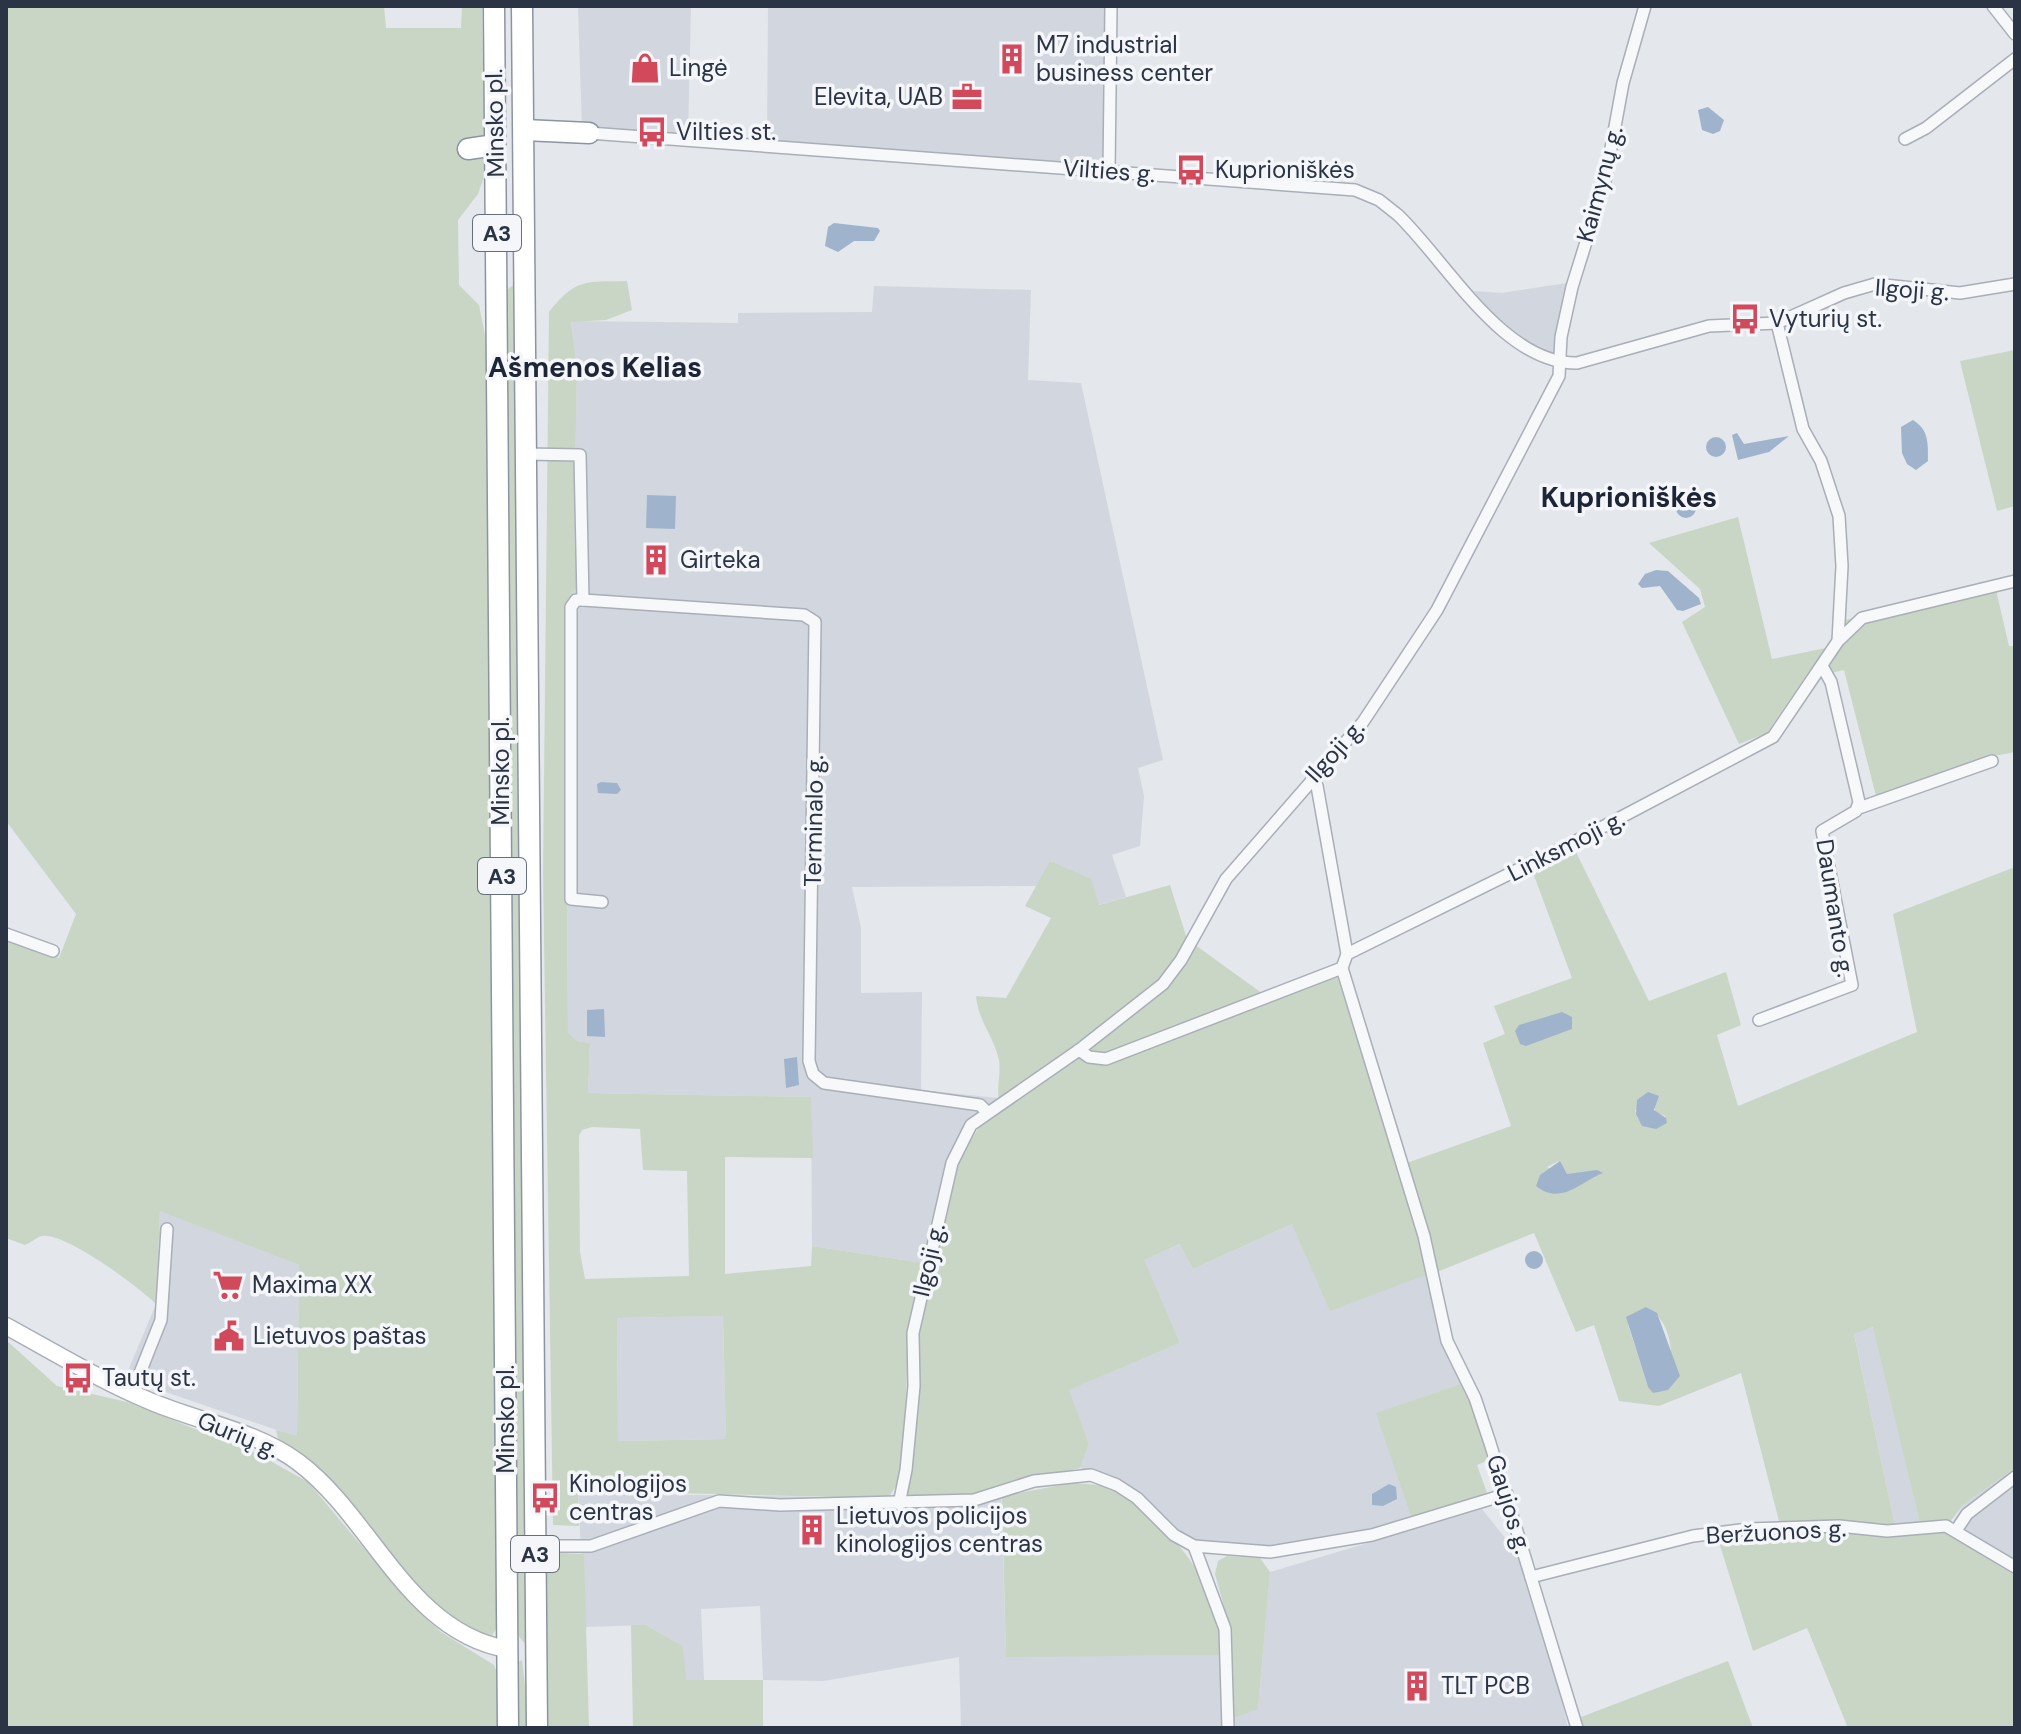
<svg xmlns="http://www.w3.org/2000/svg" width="2021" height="1734" font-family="'DM Sans',sans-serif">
<rect width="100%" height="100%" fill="#e4e7ec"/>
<g fill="#d2d6de">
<path d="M578,6H691L688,138L661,133L582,129Z"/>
<path d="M768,6H1104V166L767,143Z"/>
<path d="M1567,283L1557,356L1541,351L1505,327L1473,291L1502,293Z"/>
<path d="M874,286L1031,290L1028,380L1081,383L1163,760L1138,768L1144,796L1140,846L1112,855L1126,897L1098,905L1051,861L1037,886L852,887L861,928V993L922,992L921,1090L998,1098L962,1130L956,1142L923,1263L812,1246L811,1097L588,1093L590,1043L577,1041L568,1032L565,605L578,586L574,537L577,366L571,321L738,323V313L872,312Z"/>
<path d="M160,1210L299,1265L297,1437L125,1378L156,1304Z"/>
<path d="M1292,1224L1428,1274L1463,1383L1377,1413L1411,1517L1376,1530L1277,1548L1199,1543L1181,1535L1128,1484L1080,1468L1089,1444L1068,1390L1180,1343L1143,1260L1181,1244L1193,1269Z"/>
<path d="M723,1316L726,1439L618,1441L617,1318Z"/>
<path d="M1874,1327L1920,1524L1895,1526L1854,1333Z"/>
<path d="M2015,1468V1576L1947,1532L1964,1504Z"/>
<path d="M1001,1484L1006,1656L1222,1655L1224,1728H961L959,1657L824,1681L763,1680L760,1606L701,1609L704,1680H685L683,1646L646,1625L585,1627L578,1493L880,1498L975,1494Z"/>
<path d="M1482,1509L1517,1553L1553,1664L1568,1728H1232V1719L1258,1708L1270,1572Z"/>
</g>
<g fill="#c9d6c5" fill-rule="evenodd">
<path d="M6,6H384L386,28H461L462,6H482L485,174L478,194L458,220L459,285L479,305L486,340L498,1625L492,1636L486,1638L457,1623L423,1592L279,1442L276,1430L297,1436L299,1265L160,1211L156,1304C139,1287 65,1232 42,1236C37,1237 30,1243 25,1245L6,1238V939L59,958L76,914L6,821Z"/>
<path d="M627,281L632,310L606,320L571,322L577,366L574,537L578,586L565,605L568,1032L577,1041L590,1043L588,1093L811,1097L813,1158L725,1157V1274L811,1266L812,1246L923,1263L908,1346L904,1445L898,1483L890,1495L880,1498L591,1491L578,1493L579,1526L553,1525L543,874L549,312C576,278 585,282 627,281ZM592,1127L640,1129L643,1170L687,1171L689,1276L585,1279L580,1252L579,1136L582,1130ZM723,1316L726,1439L618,1441L617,1318Z"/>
<path d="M512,286L516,287L527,1642L524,1643L517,1634L516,1586L504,292Z"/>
<path d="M2015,350V506L1997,511L1960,361Z"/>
<path d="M1738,517L1772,659L1841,645L1844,620L1932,606L1996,590L2009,646H2015V752L1984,758L1876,796L1844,670L1804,679L1767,733L1739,744L1682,622L1705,607L1700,589L1649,543Z"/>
<path d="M1575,850L1649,1001L1726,972L1741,1025L1717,1035L1738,1106L1917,1032L1893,914L2015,867V1468L1964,1504L1949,1523L1920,1524L1873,1327L1854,1334L1895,1526L1780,1525L1741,1373L1659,1406L1619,1401L1594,1325L1576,1332L1534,1233L1437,1272L1404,1164L1511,1126L1483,1043L1505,1034L1494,1006L1572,978L1532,870ZM1655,1105V1112L1665,1116L1667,1123L1638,1119L1635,1110ZM1559,1161L1567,1174L1602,1173L1580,1182L1547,1167ZM1646,1307C1676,1323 1673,1362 1668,1390L1648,1387L1628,1325Z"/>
<path d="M1050,861L1091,879L1099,905L1170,885L1187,939L1270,999L1337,976L1419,1235L1428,1274L1330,1311L1292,1224L1193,1269L1180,1244L1144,1260L1180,1343L1069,1390L1089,1444L1080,1468L956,1497L905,1500L920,1311L960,1158L984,1119L1001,1106C994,1090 1003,1072 998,1056C992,1034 978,1020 976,996L1006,998L1051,918L1025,906Z"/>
<path d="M6,1340L57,1386L127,1402L256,1453L308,1482L413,1607L441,1632L494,1665L497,1673L498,1728H6Z"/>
<path d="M1463,1383L1491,1459L1477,1465L1487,1493L1411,1517L1376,1413Z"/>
<path d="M1072,1483C1084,1484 1098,1484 1109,1488C1128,1494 1141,1507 1155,1520C1198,1562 1216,1595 1222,1655L1006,1657L1002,1496Z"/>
<path d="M1832,1530L1947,1532L2015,1576V1728H1848L1807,1628L1753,1651L1718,1539Z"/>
<path d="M560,1553L584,1554L589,1728H546L545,1566L551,1557Z"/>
<path d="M1227,1556L1260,1558L1270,1572L1258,1709L1232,1719L1230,1628L1215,1574L1218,1561Z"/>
<path d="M631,1625H646L683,1646L686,1680H763V1728H633Z"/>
<path d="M522,1660L530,1728H515V1663Z"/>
<path d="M1728,1661L1753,1728H1584L1581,1717Z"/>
</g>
<g fill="#9fb4cc">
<path d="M1708,107L1724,120L1720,131L1713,134L1702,130L1698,110Z"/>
<path d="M834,223L878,228L880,231L874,241H854L838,252L825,246L828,227Z"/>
<path d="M1913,420C1929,430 1928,443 1928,461L1916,470L1907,464L1902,453L1901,427Z"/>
<path d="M1737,433L1744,444L1789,436L1769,452L1738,460L1732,435Z"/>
<circle cx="1716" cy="447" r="10"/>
<path d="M647,495L676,496L675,529L646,528Z"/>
<circle cx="1686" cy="508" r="10"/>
<path d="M1656,570L1668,571L1699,598L1701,604L1683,611L1677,610L1660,586L1642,588L1638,584L1645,574Z"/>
<path d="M601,782L617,783L621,790L617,794L598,793L597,784Z"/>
<path d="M604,1009L605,1037L587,1036V1010Z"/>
<path d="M1562,1012L1572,1017V1029L1526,1046L1520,1044L1515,1031L1519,1025Z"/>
<path d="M797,1057L799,1085L786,1088L784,1059Z"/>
<path d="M1648,1092L1659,1096L1654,1110L1666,1118L1667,1123L1656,1129L1642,1126L1636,1114L1637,1100Z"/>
<path d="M1560,1161L1567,1174L1597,1170L1603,1173C1580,1182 1561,1206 1536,1186L1540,1175Z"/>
<circle cx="1534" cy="1260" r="9"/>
<path d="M1646,1307L1657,1313L1680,1376L1668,1390L1653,1393L1648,1387L1626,1317Z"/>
<path d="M1389,1484L1396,1487L1397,1499L1383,1506L1372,1505V1494Z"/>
</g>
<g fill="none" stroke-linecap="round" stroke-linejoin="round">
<g stroke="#a9aeb7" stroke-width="14">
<g id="street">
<path d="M1993,6L2015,34"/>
<path d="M589,133L1355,190L1379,200L1398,215C1447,262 1503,364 1577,363L1709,326L1777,323L1844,293L1875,284L1960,293L2015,284"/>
<path d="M1905,139L1926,128L2015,59"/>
<path d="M1109,171L1111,6"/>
<path d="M1777,323L1803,429L1821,461L1839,516L1842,566L1838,641"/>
<path d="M526,454L580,455L583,600L804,615L815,622L809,1061L813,1074L824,1083L980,1105L987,1112"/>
<path d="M583,600H576L571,607V899L602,902"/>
<path d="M1312,778L1317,786L1347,954"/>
<path d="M1859,808L1992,761"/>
<path d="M6,934L53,951"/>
<path d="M1342,968L1424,1236L1447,1341L1475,1398L1490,1443L1577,1728"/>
<path d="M1759,1020L1852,985L1822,831L1856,811L1859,802L1831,682L1822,666"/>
<path d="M1079,1050L1089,1057L1106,1059L1342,968L1347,954L1576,841L1773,737L1838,641L1862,618L2015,581"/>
<path d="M132,1393L161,1320L167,1229"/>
<path d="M899,1504L906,1470L914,1386L913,1333L952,1163L971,1125L1079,1050L1163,984L1181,960L1226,879L1363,722L1437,610L1559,376L1561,337L1572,287L1605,181L1623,83L1645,6"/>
<path d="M1957,1529L1967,1514L2015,1477"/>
<path d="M535,1546H591L719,1501L780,1505L974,1500L1034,1481L1091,1475L1117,1485L1137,1498L1174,1535L1194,1546L1270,1552L1372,1535L1507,1494"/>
<path d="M1194,1546L1225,1629L1228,1728"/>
<path d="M1531,1577L1693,1536L1748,1529L1839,1526L1887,1531L1946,1526L2015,1567"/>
</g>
</g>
<g stroke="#a9aeb7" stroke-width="19">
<path id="secondary" d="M6,1326C54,1352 101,1381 152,1402C200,1422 256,1431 298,1462C372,1517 408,1632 507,1649"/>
</g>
<g stroke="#8b94a3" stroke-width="23">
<g id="highway">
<path d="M494,6L508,1728"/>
<path d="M522,6L537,1728"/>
<path d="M524,130L589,133"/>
<path d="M468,149L495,145"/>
</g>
</g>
<use href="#street" stroke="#f7f8fa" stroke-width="11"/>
<use href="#secondary" stroke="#fff" stroke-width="16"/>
<use href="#highway" stroke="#fff" stroke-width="20"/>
</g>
<defs>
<g id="building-bare" transform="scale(2.4)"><path d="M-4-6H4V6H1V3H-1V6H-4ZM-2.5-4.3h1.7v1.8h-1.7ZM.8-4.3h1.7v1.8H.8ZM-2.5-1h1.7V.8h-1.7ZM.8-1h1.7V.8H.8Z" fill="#d1495b" stroke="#f4f6f9" stroke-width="2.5" paint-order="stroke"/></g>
<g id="shop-bare" transform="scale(2.4)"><path d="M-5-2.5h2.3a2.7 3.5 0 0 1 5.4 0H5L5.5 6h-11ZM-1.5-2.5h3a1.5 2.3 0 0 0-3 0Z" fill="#d1495b" stroke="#f4f6f9" stroke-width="2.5" paint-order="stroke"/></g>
<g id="office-bare" transform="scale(2.4)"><path d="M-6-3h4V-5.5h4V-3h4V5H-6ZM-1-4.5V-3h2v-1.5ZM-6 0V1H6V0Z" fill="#d1495b" stroke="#f4f6f9" stroke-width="2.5" paint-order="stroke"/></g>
<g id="bus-bare" transform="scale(2.4)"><path d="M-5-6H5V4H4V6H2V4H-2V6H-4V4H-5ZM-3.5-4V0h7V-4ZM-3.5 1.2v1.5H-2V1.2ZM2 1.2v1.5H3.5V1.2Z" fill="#d1495b" stroke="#f4f6f9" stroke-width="2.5" paint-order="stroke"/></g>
<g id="supermarket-bare" transform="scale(2.4)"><path d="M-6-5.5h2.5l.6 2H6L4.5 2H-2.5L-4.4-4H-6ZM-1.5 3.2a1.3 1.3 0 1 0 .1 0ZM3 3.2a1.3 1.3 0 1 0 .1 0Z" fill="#d1495b" stroke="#f4f6f9" stroke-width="2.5" paint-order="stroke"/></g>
<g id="civic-bare" transform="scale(2.4)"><path d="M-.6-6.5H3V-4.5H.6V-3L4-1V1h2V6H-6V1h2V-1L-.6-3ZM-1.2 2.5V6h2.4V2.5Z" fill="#d1495b" stroke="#f4f6f9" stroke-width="2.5" paint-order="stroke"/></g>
</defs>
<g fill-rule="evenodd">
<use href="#building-bare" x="1012" y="59"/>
<use href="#shop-bare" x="645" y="68"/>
<use href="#office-bare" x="967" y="97"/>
<use href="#bus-bare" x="652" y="132"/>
<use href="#bus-bare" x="1191" y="170"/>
<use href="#bus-bare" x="1745" y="319"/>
<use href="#building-bare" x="656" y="560"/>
<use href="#supermarket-bare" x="228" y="1285"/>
<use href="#civic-bare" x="229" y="1336"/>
<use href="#bus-bare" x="78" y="1378"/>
<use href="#bus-bare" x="545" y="1498"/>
<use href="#building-bare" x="812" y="1530"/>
<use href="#building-bare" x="1417" y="1686"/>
</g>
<g text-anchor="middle" stroke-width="7" stroke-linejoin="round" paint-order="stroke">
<g fill="#f4f6f9" stroke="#676e7b" stroke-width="2">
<rect x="473" y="215" width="48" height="36" rx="6"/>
<rect x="478" y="858" width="48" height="36" rx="6"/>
<rect x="511" y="1536" width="48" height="36" rx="6"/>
</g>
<g font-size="22" font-weight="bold" fill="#2b3445">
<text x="497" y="241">A3</text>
<text x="502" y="884">A3</text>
<text x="535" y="1562">A3</text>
</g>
<g font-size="24" fill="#2b3445" stroke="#f4f6f9" text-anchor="start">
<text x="1036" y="53">M7 industrial<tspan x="1036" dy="28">business center</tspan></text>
<text x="669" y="76">Lingė</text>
<text x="943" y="105" text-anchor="end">Elevita, UAB</text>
<text x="676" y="140">Vilties st.</text>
<text x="1215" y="178">Kuprioniškės</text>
<text x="1769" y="327">Vyturių st.</text>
<text x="680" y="568">Girteka</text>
<text x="252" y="1293">Maxima XX</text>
<text x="253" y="1344">Lietuvos paštas</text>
<text x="102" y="1386">Tautų st.</text>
<text x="569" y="1492">Kinologijos<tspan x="569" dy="28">centras</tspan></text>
<text x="836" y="1524">Lietuvos policijos<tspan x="836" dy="28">kinologijos centras</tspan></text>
<text x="1441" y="1694">TLT PCB</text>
</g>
<g font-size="24" fill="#2b3445" stroke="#f4f6f9">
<text transform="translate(495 123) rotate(-91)" y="8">Minsko pl.</text>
<text transform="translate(1109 171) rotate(4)" y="8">Vilties g.</text>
<text transform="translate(1600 184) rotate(-75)" y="8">Kaimynų g.</text>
<text transform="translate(1912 290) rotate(4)" y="8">Ilgoji g.</text>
<text transform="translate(1335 751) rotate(-48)" y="8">Ilgoji g.</text>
<text transform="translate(501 771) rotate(-90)" y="8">Minsko pl.</text>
<text transform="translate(814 821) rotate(-89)" y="8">Terminalo g.</text>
<text transform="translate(1566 846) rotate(-27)" y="8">Linksmoji g.</text>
<text transform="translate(1835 908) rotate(81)" y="8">Daumanto g.</text>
<text transform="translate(929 1260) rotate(-77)" y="8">Ilgoji g.</text>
<text transform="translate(506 1419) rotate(-90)" y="8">Minsko pl.</text>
<text transform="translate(238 1435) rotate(22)" y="8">Gurių g.</text>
<text transform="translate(1509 1504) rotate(73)" y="8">Gaujos g.</text>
<text transform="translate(1776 1532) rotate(-3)" y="8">Beržuonos g.</text>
</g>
<g font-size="28" font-weight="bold" fill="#1d2536" stroke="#f4f6f9">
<text x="595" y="377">Ašmenos Kelias</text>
<text x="1629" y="507">Kuprioniškės</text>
</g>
</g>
<rect width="2021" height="1734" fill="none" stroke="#2b3445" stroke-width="16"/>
</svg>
